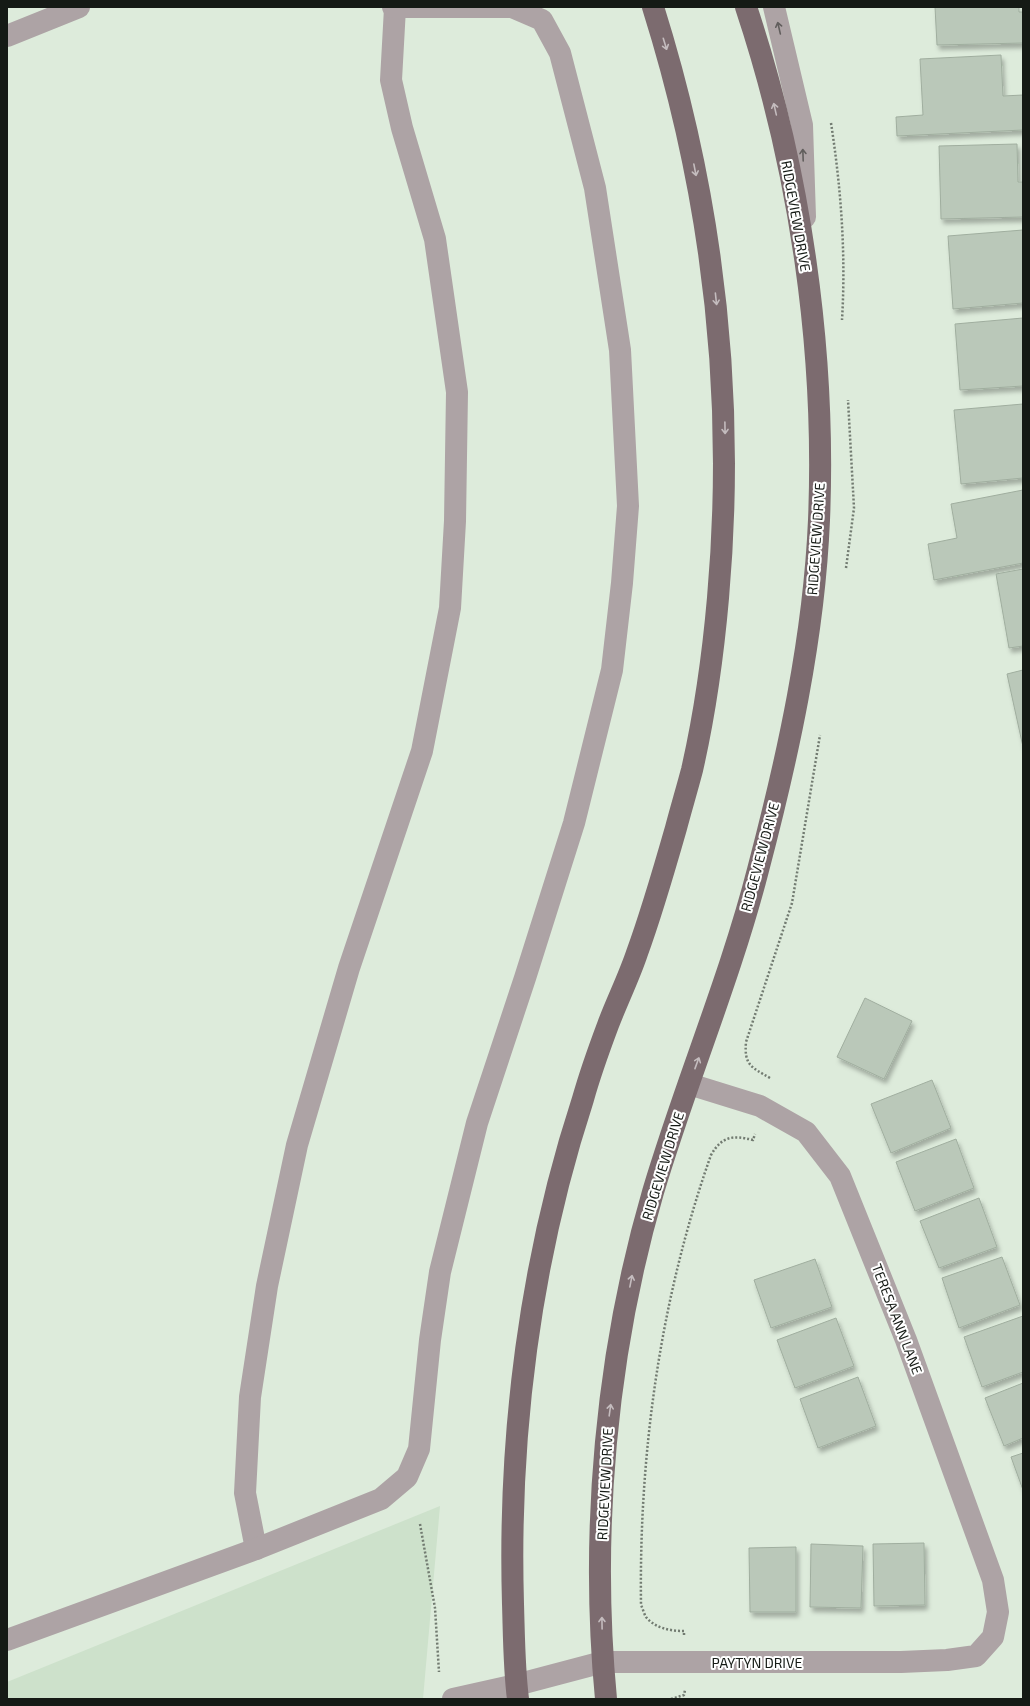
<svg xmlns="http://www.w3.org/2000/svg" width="1030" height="1706" font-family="'Exo 2',sans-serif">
<defs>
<filter id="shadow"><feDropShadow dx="2.5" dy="4.5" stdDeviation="2" flood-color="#0004"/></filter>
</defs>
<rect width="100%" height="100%" fill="#ddebdb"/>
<path fill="#cde1cb" d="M440,1506L423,1699H7V1682Z"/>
<g fill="#bac8b9" stroke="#a0ae9f" filter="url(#shadow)">
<path d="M935,7H1019V12H1023V43L937,45Z"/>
<path d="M1001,55L1003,96L1023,95V130L897,136L896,117L923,115L920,59Z"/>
<path d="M1017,144L1018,182H1023V217L941,219L939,146Z"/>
<path d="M1023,230V303L953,309L948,236Z"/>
<path d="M1023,318V386L960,390L955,324Z"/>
<path d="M1023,404V478L961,484L954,410Z"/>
<path d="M1023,490V563L934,580L928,544L957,538L951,504Z"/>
<path d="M1023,569V646L1009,648L996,574Z"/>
<path d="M1023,670V747L1007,674Z"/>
<path d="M865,998L912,1021L884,1079L837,1057Z"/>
<path d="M932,1080L951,1128L891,1153L871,1104Z"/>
<path d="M956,1139L974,1188L915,1211L896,1162Z"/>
<path d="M979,1198L997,1247L939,1268L920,1221Z"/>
<path d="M1002,1257L1020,1305L959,1328L942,1278Z"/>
<path d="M815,1259L832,1307L771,1328L754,1280Z"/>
<path d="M1023,1316V1372L982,1387L964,1337Z"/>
<path d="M836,1318L854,1366L795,1388L777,1340Z"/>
<path d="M858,1377L876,1426L818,1448L800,1399Z"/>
<path d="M1023,1383V1438L1004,1446L985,1398Z"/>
<path d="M1023,1453V1490L1011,1457Z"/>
<path d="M924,1543L925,1605L874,1606L873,1544Z"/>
<path d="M811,1544L863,1546L861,1608L810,1607Z"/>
<path d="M796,1547V1612H750L749,1548Z"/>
</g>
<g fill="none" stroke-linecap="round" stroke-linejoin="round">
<g stroke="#727b71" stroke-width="2.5" stroke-dasharray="2 2" stroke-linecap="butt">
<path d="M831,123C841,188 846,254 842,320"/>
<path d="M846,568L854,508L848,400"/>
<path d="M770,1078C751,1067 744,1065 746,1042L792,903L820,735"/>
<path d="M420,1524L435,1608L439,1672"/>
<path d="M684,1635V1631C670,1631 655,1628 646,1617C644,1614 643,1609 641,1605C639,1453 660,1299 711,1155C722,1136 733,1135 753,1140L755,1134"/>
<path d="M671,1699L684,1695L685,1690"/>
</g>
<g stroke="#ada3a5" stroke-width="22">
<path d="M774,7L802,125L805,217"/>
<path d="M7,36L79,7"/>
<path d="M256,1549L245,1493L250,1397L267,1286L297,1145L349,968L422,751L450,608L455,521L457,392L435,239L402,128L391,80L395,8"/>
<path d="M7,1640L256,1549L381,1499L407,1477L419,1449L430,1340L440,1272L477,1123L525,978L574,823L612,670L622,583L628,506L620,350L595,188L560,53L542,20L512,7H393"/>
<path d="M453,1699L516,1685L603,1662H901L947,1660L976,1656L993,1637L998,1612L993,1580L906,1340L840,1176L806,1132L760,1106L689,1084"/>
</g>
<g stroke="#7c6b6f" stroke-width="22">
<path d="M518,1699C514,1668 514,1635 513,1604C508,1434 530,1261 583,1099C590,1074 599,1049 608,1025C617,1001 629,977 637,953C652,912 664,870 676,828C681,809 687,789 692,770C705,713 713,655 718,598C736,395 714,201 653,7"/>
<path d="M606,1699C590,1532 606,1353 653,1192C685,1084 730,979 758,870C788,756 814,638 819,520C826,350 800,169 746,7"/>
</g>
</g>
<defs><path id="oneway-shaft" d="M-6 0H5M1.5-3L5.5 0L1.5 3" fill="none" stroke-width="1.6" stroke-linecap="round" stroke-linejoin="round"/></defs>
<g stroke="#615e5d">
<use href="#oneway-shaft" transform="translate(779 28) rotate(-103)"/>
<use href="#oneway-shaft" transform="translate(803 155) rotate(-92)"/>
</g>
<g stroke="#c4bcbe">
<use href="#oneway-shaft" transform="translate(665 44) rotate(73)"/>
<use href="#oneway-shaft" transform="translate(775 109) rotate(-103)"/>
<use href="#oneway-shaft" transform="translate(695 170) rotate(79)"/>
<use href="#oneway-shaft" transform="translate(716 299) rotate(84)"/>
<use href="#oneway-shaft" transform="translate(725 428) rotate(89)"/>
<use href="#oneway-shaft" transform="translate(697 1063) rotate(-70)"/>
<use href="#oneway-shaft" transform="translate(631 1281) rotate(-79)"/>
<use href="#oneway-shaft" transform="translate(610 1410) rotate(-82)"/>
<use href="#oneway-shaft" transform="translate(602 1623) rotate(-91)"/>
</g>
<g text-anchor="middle" stroke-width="4" stroke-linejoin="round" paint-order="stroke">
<g font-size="14" fill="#151a15" stroke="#fff">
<text transform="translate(796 216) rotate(80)" y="5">RIDGEVIEW DRIVE</text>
<text transform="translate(816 539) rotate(-86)" y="5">RIDGEVIEW DRIVE</text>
<text transform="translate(760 857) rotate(-75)" y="5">RIDGEVIEW DRIVE</text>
<text transform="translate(663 1166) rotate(-73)" y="5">RIDGEVIEW DRIVE</text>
<text transform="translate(897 1319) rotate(69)" y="5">TERESA ANN LANE</text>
<text transform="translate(605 1484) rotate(-87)" y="5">RIDGEVIEW DRIVE</text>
<text x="757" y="1668">PAYTYN DRIVE</text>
</g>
</g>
<rect width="1030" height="1706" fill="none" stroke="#151a15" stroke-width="16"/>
</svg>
